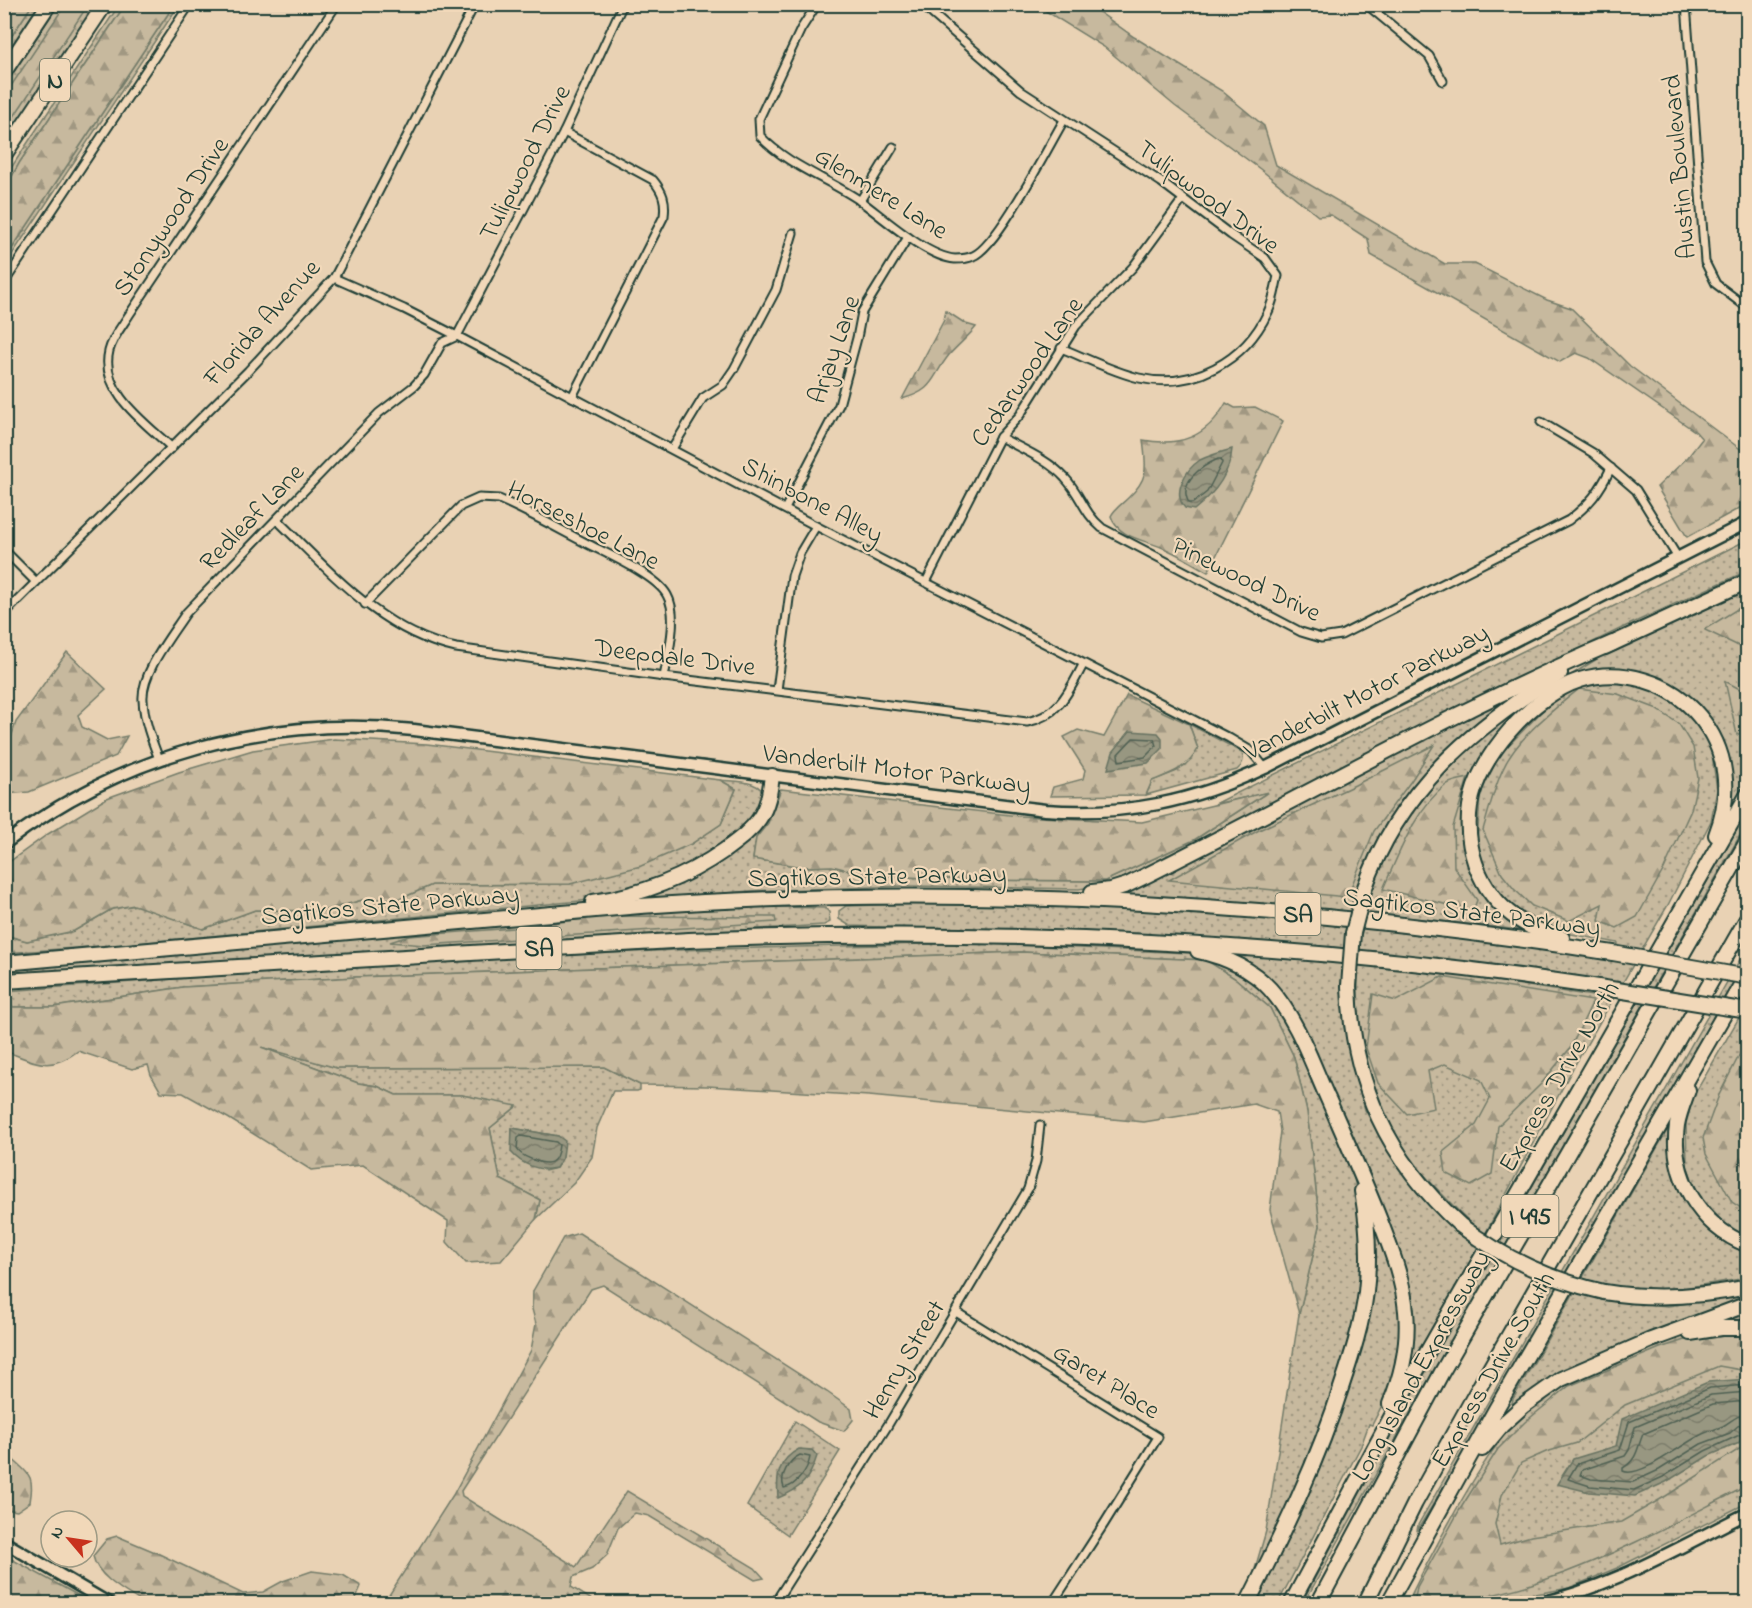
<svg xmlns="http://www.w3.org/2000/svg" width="1752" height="1608" font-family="'Indie Flower',sans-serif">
<defs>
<pattern id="grass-dots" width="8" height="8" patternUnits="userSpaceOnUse" patternTransform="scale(1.5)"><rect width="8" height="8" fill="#c7b99e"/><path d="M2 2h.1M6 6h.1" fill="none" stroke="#a19882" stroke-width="1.8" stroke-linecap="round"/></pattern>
<pattern id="forest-firs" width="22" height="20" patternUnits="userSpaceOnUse" patternTransform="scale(1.5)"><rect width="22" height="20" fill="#c7b99e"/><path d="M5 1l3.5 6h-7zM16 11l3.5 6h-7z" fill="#a19882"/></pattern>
<pattern id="water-waves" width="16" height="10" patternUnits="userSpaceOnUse" patternTransform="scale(1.5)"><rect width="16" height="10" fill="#989781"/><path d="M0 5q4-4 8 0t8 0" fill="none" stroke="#7b7c6a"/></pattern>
</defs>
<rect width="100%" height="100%" fill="#e9d2b4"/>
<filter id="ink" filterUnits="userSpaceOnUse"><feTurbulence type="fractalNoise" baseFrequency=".0167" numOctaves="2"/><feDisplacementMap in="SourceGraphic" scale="12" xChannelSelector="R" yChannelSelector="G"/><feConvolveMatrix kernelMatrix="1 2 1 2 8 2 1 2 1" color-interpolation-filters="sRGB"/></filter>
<g filter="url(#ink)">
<g fill="url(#grass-dots)" stroke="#737b69" stroke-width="1.5" fill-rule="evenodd">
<path d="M32,5H43L5,63V46Z"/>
<path d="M58,5H97L5,144V84Z"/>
<path d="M119,5H125L20,162L5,189V177Z"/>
<path d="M174,5H179L5,265V259Z"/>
<path d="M1747,540V571L1624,627L1482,696L1221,832L1117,883L1079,889L909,886L750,891L622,902C675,884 727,868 764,822C772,813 776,800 781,789L768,823L756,838L753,859L802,867L832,866L868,874L884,876L972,880L1105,881L1194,840L1266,793L1215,804Z"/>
<path d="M1747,588V780L1734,804H1731L1732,776L1728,756L1715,725L1690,697L1663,680L1633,671L1538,699L1466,802L1476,876L1528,931C1389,914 1249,901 1109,894L1458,721L1502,703C1436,759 1386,800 1359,887L1372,891L1378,871L1396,832L1427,788L1496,725L1553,686L1605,654Z"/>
<path d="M1618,681L1658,691L1693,715L1711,747L1717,790L1711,821L1668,905L1573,1068L1485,1234C1468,1222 1455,1207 1441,1193C1393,1144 1367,1090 1359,1021C1357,1006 1358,990 1358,975H1343L1344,1027L1365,1110L1404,1175L1446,1219L1479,1246L1412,1365L1409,1364L1413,1315L1400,1256L1371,1180L1326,1077L1286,999L1236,956L1244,954L1414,968L1592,996L1595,980L1339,948L1120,934L850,926L839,919V911L846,906L1000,901L1173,908L1367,924L1615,959L1618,943L1551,930L1516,912L1492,885L1477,845L1480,795L1499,755L1548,705L1581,686Z"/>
<path d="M1189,724L1242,752C1244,760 1243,765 1237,770L1146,795L1152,781L1177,771L1198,749Z"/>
<path d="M720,780C735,782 762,779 765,798L744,830L681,872L591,900L116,945L5,953L4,935L27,941L74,931L112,909L137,905L203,929L255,910L323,911L362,900L402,898L432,885L570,884L691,844L721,824L736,789Z"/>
<path d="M1747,812V823L1414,1406L1304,1603L1301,1604L1408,1403Z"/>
<path d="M727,906L825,908L829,912L830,922L824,925L30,973L28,966L552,918Z"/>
<path d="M968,943L1189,953L1222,962L1249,978L1277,1006L1318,1084L1352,1167L1363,1226L1360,1300L1336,1393L1295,1496L1250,1586L1266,1531L1299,1314L1320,1226L1307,1112L1294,1057L1270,1008L1236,979L1206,960L1021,952L357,977L183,987L54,1007H5V991L314,969L492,959L675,950Z"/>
<path d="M1747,947V961L1477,1432L1417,1531L1418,1525Z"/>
<path d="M1747,1004V1236L1726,1226L1697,1193L1687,1165L1686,1123L1694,1095Z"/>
<path d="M250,1043L337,1068L604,1067L640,1085V1090L637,1091H613L597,1128L592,1157L574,1183L536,1219L540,1200L500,1179L490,1128L516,1107L462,1095H396L377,1086L358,1083ZM512,1128L558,1136L563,1157L556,1168L545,1171L512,1139Z"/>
<path d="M1672,1122V1167L1690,1202L1747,1249V1278L1669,1290L1606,1286L1604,1300L1668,1306L1747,1295V1298L1575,1364L1547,1381L1511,1407L1513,1399Z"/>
<path d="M1378,1228C1391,1267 1411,1318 1400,1360C1393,1383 1383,1404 1372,1425L1369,1424L1361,1446L1278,1603L1254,1604L1295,1520L1324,1454L1351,1376L1373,1230Z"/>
<path d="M1747,1311V1503L1617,1568L1569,1588L1519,1597L1462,1603L1407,1604C1422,1571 1439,1541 1456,1510C1480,1468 1505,1425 1545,1396C1602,1356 1682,1335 1747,1311Z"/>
<path d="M795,1421L840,1451L788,1535L747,1506Z"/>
</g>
<g fill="url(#forest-firs)" stroke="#737b69" stroke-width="1.5">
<path d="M5,4L32,5L5,46L4,5Z"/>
<path d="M65,5H88L5,130V95Z"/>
<path d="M125,5H174L5,259V189L20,162Z"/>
<path d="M1036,5H1089L1134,37L1222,91L1264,126L1276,165L1445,264H1475L1547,300L1571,308L1630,366L1747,454V504L1687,537L1657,487L1688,457L1702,439L1696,432L1589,358L1576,353L1560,362L1371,255L1368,239L1331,215L1318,216L1260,169L1175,106L1104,47Z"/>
<path d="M946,311L966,324L976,327C968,337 958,345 949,355C930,379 935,390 902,399L944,320Z"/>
<path d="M1226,403L1235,408L1255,407L1283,421L1208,572C1193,564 1177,553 1161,547C1144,540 1117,537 1111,516C1115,508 1122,504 1128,498C1150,478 1146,466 1143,440C1180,447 1207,437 1226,403Z"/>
<path d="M1747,603V650L1705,630V629Z"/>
<path d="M67,652L106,689L78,715L82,727L107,740L127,736L116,756L29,792L5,794V747H8L16,722Z"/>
<path d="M1725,681L1747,693V728L1737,735Z"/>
<path d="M1579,689L1618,694L1655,708L1679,724L1693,747L1698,778L1691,810L1664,869L1637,917L1617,928L1599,921L1602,904L1569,921L1532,906L1514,889L1502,874L1483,830C1489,810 1494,788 1503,769C1516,739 1554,709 1579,689Z"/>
<path d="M1127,695L1189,724L1198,749C1188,768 1172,773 1152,781L1146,795L1050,796L1053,787L1083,779L1085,770L1064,737L1078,730L1104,737Z"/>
<path d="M334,739L427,744L720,780L736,789L721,824L691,844L641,866L570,884L432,885L402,898L362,900L323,911L255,910L203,929L134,905L112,909L74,931L27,941L5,935V865L48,834L107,798L179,772L253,750Z"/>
<path d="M1434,745L1411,781L1374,831L1347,897L1169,880L1259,830L1355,785Z"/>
<path d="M1468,778L1453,827L1454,867L1477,900L1473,911L1383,889C1399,854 1414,810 1446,785C1451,781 1461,780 1468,778Z"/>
<path d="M781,789L1019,816L1142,822L1268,792L1194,840L1105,881L972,880L884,876L868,875L832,866L802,867L753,859L756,838L768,823Z"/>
<path d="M607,916L775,917L776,922L424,945L390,942L409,936L513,928Z"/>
<path d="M1021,952L1206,960L1236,979L1270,1008L1294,1057L1307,1112L1320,1226L1299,1314L1270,1210L1280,1131L1277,1112L1254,1104L1144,1122L869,1096L707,1086L640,1085L604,1067L337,1068L261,1047L358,1083L377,1086L396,1095H462L517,1106L490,1128L500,1179L540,1200L536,1219L501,1261L466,1263L447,1242L448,1221L363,1165L311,1170L228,1118L183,1093L161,1092L151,1075L148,1065L132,1069L78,1051C49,1073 35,1062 5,1051V1007H54L183,987L357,977Z"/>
<path d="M1442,977L1593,1001L1571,1047L1541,1084L1498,1126L1492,1174L1471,1186L1446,1173L1443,1152L1476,1125L1490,1099L1481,1080L1445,1064L1428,1071L1434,1108L1407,1114L1378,1083L1366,1048L1373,994L1396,1001Z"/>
<path d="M1747,1040V1212L1732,1202L1706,1154L1703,1138L1719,1095Z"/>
<path d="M579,1233L827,1392L851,1409L853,1420L844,1431L818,1422L603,1285L591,1289L461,1491L462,1496L576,1567L627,1491L755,1568L764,1578L755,1580L649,1516L635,1513L618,1528L607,1555L592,1569L573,1577L571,1587L597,1603H384L453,1495L531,1350L536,1324L532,1309L533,1291L563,1238Z"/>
<path d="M1747,1322V1371L1719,1366L1625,1405L1577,1443L1546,1452L1521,1463L1502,1495L1495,1524L1500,1545L1531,1536L1621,1522L1666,1496L1747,1444V1486C1643,1538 1534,1603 1414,1604L1417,1587L1459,1511L1498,1449L1525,1422L1569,1386L1660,1348L1721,1328Z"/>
<path d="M4,1454L9,1456C28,1474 35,1473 30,1502L17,1511L5,1509Z"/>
<path d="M117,1536L155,1552L243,1594L263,1592L283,1581L312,1571L343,1575L361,1586L354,1603H143C126,1592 97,1577 93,1556L107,1539Z"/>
<path d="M4,1555L92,1603H5Z"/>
</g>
<g fill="url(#water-waves)" stroke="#687362" stroke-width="1.5">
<path d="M1232,449C1230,474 1213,495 1194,510L1185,508C1172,493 1185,470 1200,460C1210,455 1221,452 1232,449Z"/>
<path d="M1130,731L1158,733L1162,738V749L1148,763L1108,769L1113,752Z"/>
<path d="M512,1128L558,1136L565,1141L563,1157L556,1168C540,1172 522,1165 511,1152Z"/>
<path d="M1747,1379V1435L1737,1444L1708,1456L1666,1482L1635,1496L1589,1492L1557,1484L1573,1459L1616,1446L1622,1419L1708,1382Z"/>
<path d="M799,1449L812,1450L817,1456C810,1479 801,1489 778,1498C776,1476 778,1460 799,1449Z"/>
</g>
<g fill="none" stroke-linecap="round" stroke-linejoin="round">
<g stroke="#4f6153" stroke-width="1.5">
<path d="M1218,459H1221L1222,463L1207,492L1193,503H1189C1177,482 1202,466 1218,459Z"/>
<path d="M1133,738L1154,739L1156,746L1145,757L1119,761L1118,754Z"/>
<path d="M521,1136L556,1142L559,1145C557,1164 550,1166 533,1160C527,1157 521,1156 517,1149L518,1138Z"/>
<path d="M1748,1385L1710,1388L1629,1422L1620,1450L1577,1464L1568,1479L1590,1486L1634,1490L1663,1477L1705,1451L1748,1431"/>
<path d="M1748,1392L1711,1395L1635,1427L1629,1450L1625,1456L1582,1470L1580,1475L1591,1479L1633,1482L1659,1470L1701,1444L1730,1433L1739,1425L1748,1423"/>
<path d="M1748,1401L1713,1404L1643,1434C1637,1448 1638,1459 1623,1468V1471C1639,1479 1681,1445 1697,1437C1705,1432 1714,1430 1723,1426C1732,1421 1736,1415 1748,1414"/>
<path d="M800,1455L810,1457C808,1469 797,1486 784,1488C779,1476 789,1460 800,1455Z"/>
</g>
<g stroke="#1f3d34" stroke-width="11">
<g id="street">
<path d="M817,4L801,29L759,119L760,136C788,166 829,179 862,202C885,219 927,257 955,259C960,259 969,258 973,256C998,246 1048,147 1064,120"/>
<path d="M921,4L1021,91L1161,182L1231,235L1265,258L1278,276C1275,288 1274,300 1268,312C1245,361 1193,390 1139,378C1113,372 1086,358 1061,348"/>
<path d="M1366,4L1429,56L1443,81"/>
<path d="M1686,4L1705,262L1716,284L1748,308"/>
<path d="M564,132L653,180C663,192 666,201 664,216L572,397"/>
<path d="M860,201L893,147"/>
<path d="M334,278L404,309L457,336L816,526L1229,738L1251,751L1265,768"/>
<path d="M4,283L190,4"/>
<path d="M1541,422L1593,453L1636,490L1678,558"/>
<path d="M1000,437C1022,449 1049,460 1065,478C1081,495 1083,512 1102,528L1301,632L1321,638L1341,635L1569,520C1590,504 1599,492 1611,468"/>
<path d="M172,448C147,424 99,392 109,351C112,338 122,326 129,315L337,4"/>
<path d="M672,449L703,398L723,385L734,369L776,290L793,233"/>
<path d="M785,509L839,405L857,338L862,312L908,237"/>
<path d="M277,520C330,571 381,632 456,648L664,677L1027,722C1059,716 1069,691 1083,665"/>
<path d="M4,550L36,582"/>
<path d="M926,582L1000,437L1020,415L1076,326L1133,267L1183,199"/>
<path d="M365,604L461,506L479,498L499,499C529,512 557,528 586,543C607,554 656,575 667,595C679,616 668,655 664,677"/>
<path d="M4,614L248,371L334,278L475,4"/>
<path d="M777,690L792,576L800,553L816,526"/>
<path d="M159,759C152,741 144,721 143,700C141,673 171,636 186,613L379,413L414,386L424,375L442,343L457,336L564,132L623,4"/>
<path d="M956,1312L1158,1437L1104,1524L1052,1604"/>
<path d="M774,1604L888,1425L1028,1189L1036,1161L1040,1125"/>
</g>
</g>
<g stroke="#1f3d34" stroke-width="15">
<g id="secondary">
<path d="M4,844C121,754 268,715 414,730L1045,810C1126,816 1192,802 1265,768L1748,522"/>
<path d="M4,1542L110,1604"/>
<path d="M1536,1604C1611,1588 1679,1547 1748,1513"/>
</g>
</g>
<g stroke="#1f3d34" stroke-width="18">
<g id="highway">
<path d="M4,72L49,4"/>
<path d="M4,155L105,4"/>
<path d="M1605,647L1748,581"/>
<path d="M1364,890C1398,790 1473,728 1560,673"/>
<path d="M1092,892L1111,890L1127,885C1290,805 1447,713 1613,643"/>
<path d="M593,902C641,895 685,878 725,850C737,841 750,832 759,819C768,806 770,791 772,776"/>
<path d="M1562,938C1529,930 1500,912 1483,881C1471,859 1466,832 1470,806C1477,757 1533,695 1580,680C1622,667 1671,682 1699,716C1728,750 1732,795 1716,835"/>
<path d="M1198,951C1225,957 1251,968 1270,989C1298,1020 1312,1064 1329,1101C1347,1142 1365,1182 1381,1223C1392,1252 1403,1280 1406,1311C1409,1343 1402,1375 1390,1404"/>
<path d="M4,963L640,906C966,883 1291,903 1613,953"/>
<path d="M4,981L689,940C991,927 1293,942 1592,986"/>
<path d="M1349,986C1352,1083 1388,1160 1460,1225"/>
<path d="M1688,1090C1684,1101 1679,1113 1677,1125C1670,1176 1699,1226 1748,1245"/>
<path d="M1604,1292C1653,1300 1700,1297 1748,1287"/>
<path d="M1690,1333L1721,1328H1748"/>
<path d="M1482,1449L1502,1425L1523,1406L1561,1379L1651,1340L1748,1304"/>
<path d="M1247,1604C1283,1533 1318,1461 1342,1385C1352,1355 1362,1324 1366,1292C1370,1258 1368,1225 1362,1191"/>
<path d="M1291,1604L1410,1382L1748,794"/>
<path d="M1318,1604L1442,1372L1748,840"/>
<path d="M1365,1604L1415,1503L1476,1393L1748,917"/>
<path d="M1388,1604L1496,1409L1748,973"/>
</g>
</g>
<use href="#street" stroke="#f1d8b9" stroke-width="7"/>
<use href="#secondary" stroke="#f1d8b9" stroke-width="10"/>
<use href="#highway" stroke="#f1d8b9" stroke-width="14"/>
<g stroke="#1f3d34" stroke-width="18" stroke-linecap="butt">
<g id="highway-bridge">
<path d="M1613,953L1748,977"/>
<path d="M1349,986L1353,933L1364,890"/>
<path d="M1592,986L1748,1011"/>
<path d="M1460,1225C1504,1259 1550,1280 1604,1292"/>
</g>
</g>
<use href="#highway-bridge" stroke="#f1d8b9" stroke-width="14"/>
</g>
</g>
<g text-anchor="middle" stroke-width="4.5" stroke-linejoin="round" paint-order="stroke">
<g fill="#f1d8b9" stroke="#5e6c5c" stroke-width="1.5">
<rect x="40" y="59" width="30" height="42" rx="4.5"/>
<rect x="1275.5" y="893" width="45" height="42" rx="4.5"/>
<rect x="516.5" y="927" width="45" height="42" rx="4.5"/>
<rect x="1501.5" y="1195" width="57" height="42" rx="4.5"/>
</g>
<g font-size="24" font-weight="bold" fill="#1f3d34">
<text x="55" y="88">N</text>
<text x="1298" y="922">SA</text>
<text x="539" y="956">SA</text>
<text x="1530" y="1224">I 495</text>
</g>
<g font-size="26" fill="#1f3d34" stroke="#f1d8b9">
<text transform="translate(524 162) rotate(-63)" y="9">Tulipwood Drive</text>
<text transform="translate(1678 167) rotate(-95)" y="9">Austin Boulevard</text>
<text transform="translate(882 192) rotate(32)" y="9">Glenmere Lane</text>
<text transform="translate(1209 196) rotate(37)" y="9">Tulipwood Drive</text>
<text transform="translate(170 216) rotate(-56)" y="9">Stonywood Drive</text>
<text transform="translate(261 322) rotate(-48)" y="9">Florida Avenue</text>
<text transform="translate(833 349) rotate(-71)" y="9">Arjay Lane</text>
<text transform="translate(1026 371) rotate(-55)" y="9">Cedarwood Lane</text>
<text transform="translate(813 499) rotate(28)" y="9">Shinbone Alley</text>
<text transform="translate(251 516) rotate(-46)" y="9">Redleaf Lane</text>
<text transform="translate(584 524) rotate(27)" y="9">Horseshoe Lane</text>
<text transform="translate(1247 578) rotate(26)" y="9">Pinewood Drive</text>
<text transform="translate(675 656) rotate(7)" y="9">Deepdale Drive</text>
<text transform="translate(1366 691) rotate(-27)" y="9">Vanderbilt Motor Parkway</text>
<text transform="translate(897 768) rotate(7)" y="9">Vanderbilt Motor Parkway</text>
<text transform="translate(877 875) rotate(-1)" y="9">Sagtikos State Parkway</text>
<text transform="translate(390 904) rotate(-5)" y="9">Sagtikos State Parkway</text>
<text transform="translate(1472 911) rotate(7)" y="9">Sagtikos State Parkway</text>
<text transform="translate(1558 1076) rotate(-60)" y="9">Express Drive North</text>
<text transform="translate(903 1359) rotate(-59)" y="9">Henry Street</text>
<text transform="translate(1420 1365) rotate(-61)" y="9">Long Island Expressway</text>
<text transform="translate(1492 1369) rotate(-60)" y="9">Express Drive South</text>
<text transform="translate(1107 1380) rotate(32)" y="9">Garet Place</text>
</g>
</g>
<rect width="1752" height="1608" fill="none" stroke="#f1d8b9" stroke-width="24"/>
<rect x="12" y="12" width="1728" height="1584" fill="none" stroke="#1f3d34" stroke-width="2" filter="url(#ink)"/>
<g transform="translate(69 1539) rotate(299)"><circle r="28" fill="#f1d8b9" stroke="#9d9a84" stroke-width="1.5"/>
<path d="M0-4.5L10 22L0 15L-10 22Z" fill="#c8321e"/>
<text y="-9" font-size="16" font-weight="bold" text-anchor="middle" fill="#1f3d34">N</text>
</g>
</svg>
